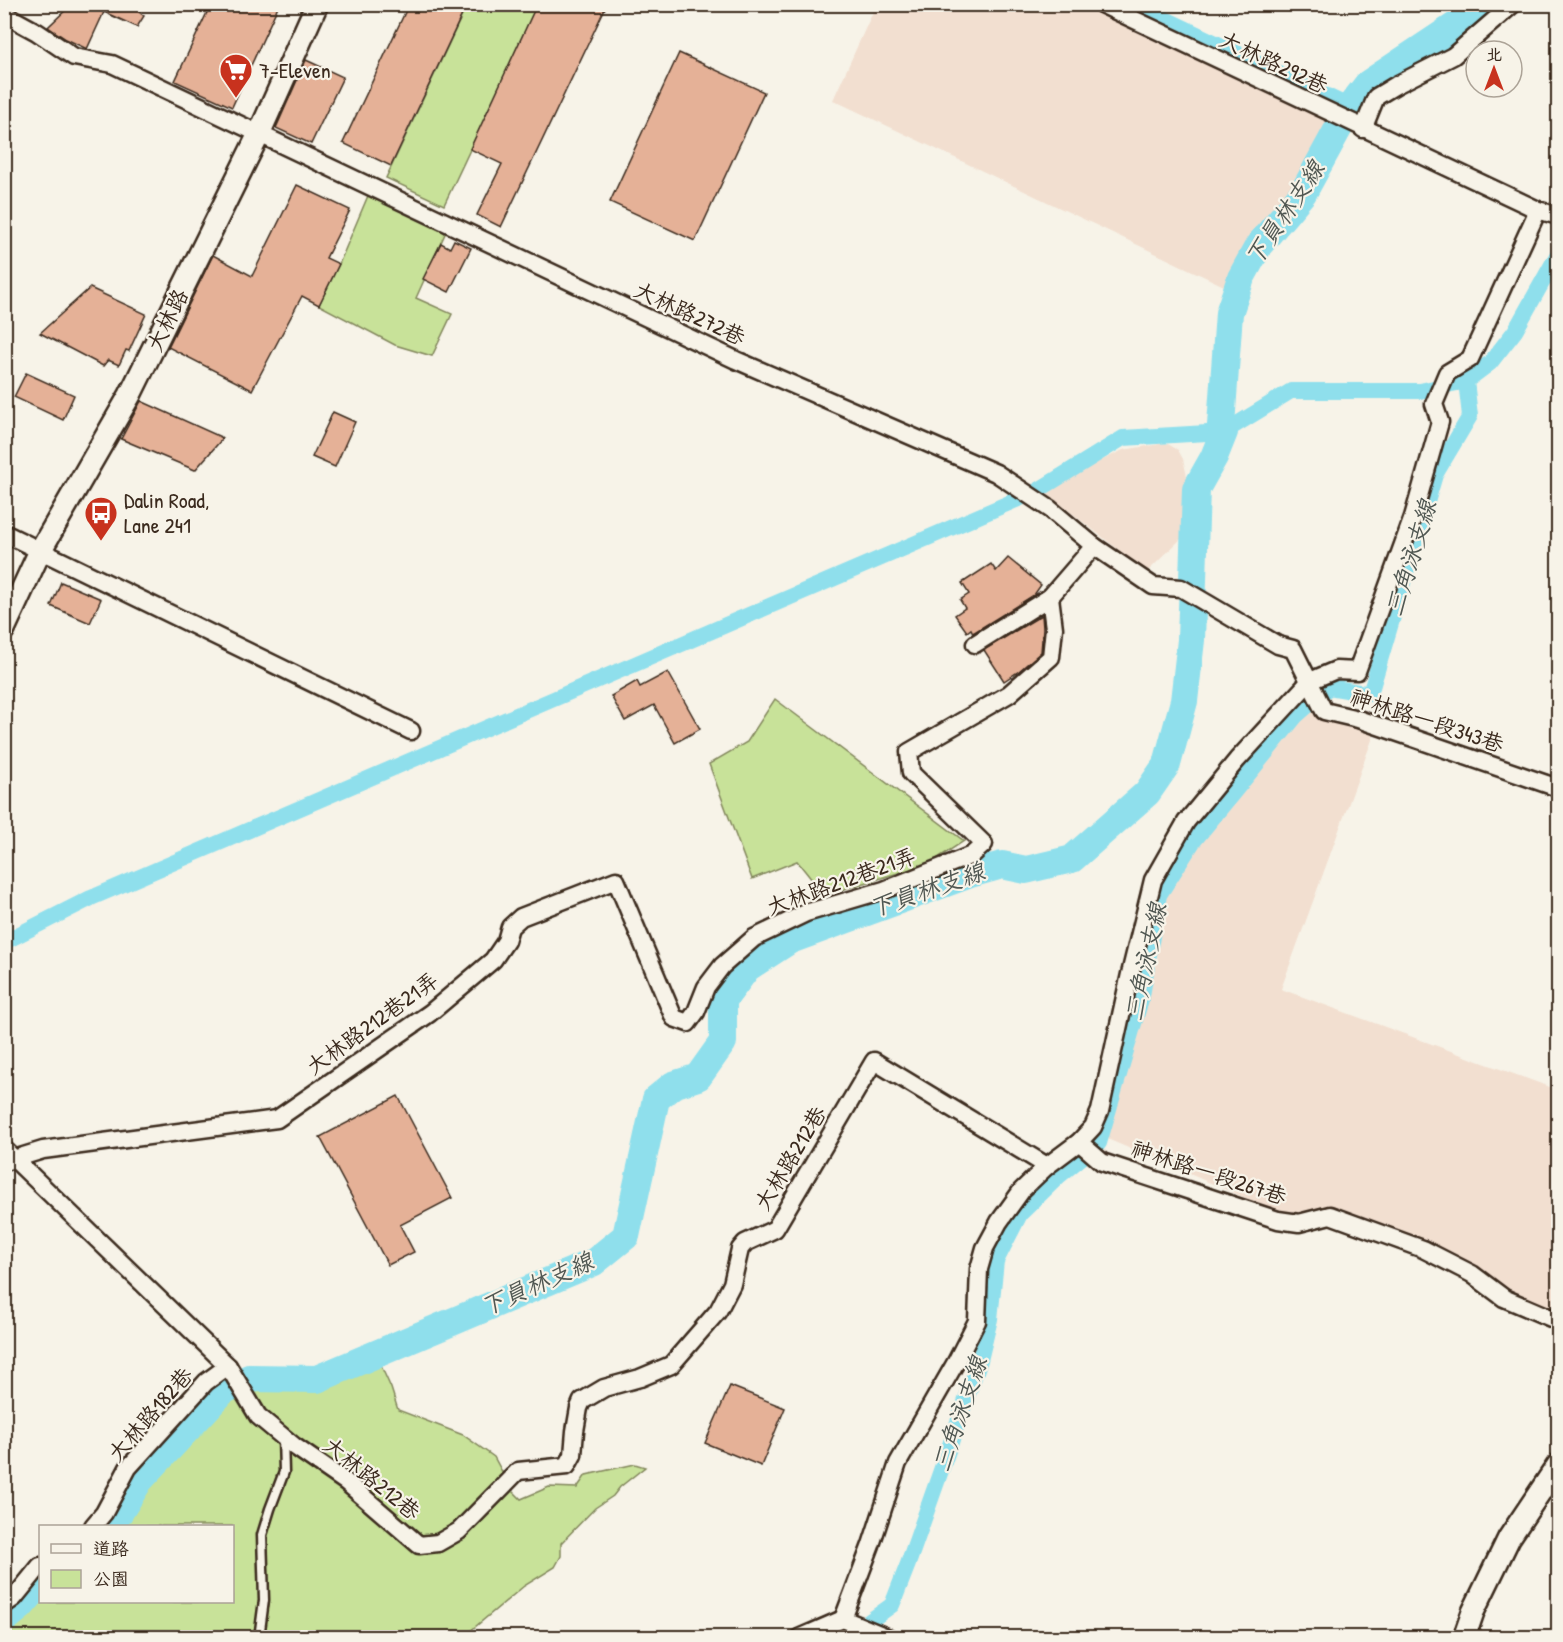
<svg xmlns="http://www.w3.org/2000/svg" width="1563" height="1642" font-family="'Patrick Hand','LXGW WenKai TC',sans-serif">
<rect width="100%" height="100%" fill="#f7f3e8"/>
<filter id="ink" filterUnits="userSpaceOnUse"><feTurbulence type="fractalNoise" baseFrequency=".0167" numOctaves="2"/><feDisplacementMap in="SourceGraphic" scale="12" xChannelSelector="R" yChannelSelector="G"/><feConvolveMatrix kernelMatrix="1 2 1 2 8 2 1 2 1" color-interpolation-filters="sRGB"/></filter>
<g filter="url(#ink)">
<g fill="#f2dfd0">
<path d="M1089,4L1334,120L1298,183L1224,286L833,100L876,5Z"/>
<path d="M1166,443L1178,450L1183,459L1189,485L1186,534L1147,572L1046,493L1092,465L1123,450Z"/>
<path d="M1306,702L1377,726L1281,989L1558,1090V1314L1338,1216L1318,1229L1105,1138L1158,959L1153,946L1172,875Z"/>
</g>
<g fill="#c8e299" stroke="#82865c" stroke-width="1.5">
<path d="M467,5H538L444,205L386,178Z"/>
<path d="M370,191L448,227L416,298L452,314L432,356L395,345L319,305L339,264Z"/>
<path d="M775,699L964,841L929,864L824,895L797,861L752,879L709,764L747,742Z"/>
<path d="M381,1366L391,1388L398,1410L463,1435L494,1457L512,1490L521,1499L549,1487L577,1488L586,1475L635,1464L645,1467L620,1487L613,1496L595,1508L561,1543V1556L555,1567L524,1586L463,1637L5,1638V1630L27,1609L40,1593V1602H232V1526H119L144,1486L228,1399L251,1389L318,1384Z"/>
</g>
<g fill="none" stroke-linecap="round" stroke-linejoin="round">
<g stroke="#8fdfec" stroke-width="16">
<path d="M1134,4L1350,107"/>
<path d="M4,942L91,898L1037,491L1123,438L1224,432L1291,391H1420L1466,381"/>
<path d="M846,1638L892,1605L908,1564L980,1360L990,1319L996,1261L1020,1214L1059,1176L1099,1143L1142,996L1159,895L1193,842L1296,716L1329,687L1370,694L1435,475L1470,416L1466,381L1490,363L1515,331L1558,254"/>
</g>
<g stroke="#8fdfec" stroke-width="28">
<path d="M111,1526L139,1481L223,1391L249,1378L317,1379L594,1262L626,1236L656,1099L673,1085L698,1077L723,1042V1000L747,968L790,940L970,874L1002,865L1026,870L1072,859L1147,793L1167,764L1184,701L1191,640L1196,489L1214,457L1224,432L1221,425L1229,313L1241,278L1259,245L1303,193L1350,107L1368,84L1488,4"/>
<path d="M4,1620L20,1607L40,1584"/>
</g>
</g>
<g fill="#e5b197" stroke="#3b2a1e" stroke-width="1.5">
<path d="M72,4H129L144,16L137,27L104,12L87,49L66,39L48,27Z"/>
<path d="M211,4H279L232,107L175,81Z"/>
<path d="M409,4H467L391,166L343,143Z"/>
<path d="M537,4H607L501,227L477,215L502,164L470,149Z"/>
<path d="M679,53L764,92L695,241L610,202Z"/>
<path d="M306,60L343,77L311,144L276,128Z"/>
<path d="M297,185L350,210L326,258L339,264L319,305L302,296L252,390L168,347L213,255L252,276Z"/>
<path d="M454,240L471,248L449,292L423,279L441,243L450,248Z"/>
<path d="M90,288L146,314L129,351L126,350L119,365L108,360L103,366L40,333Z"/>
<path d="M26,373L74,395L63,420L14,397Z"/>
<path d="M141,401L223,438L195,470L121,439Z"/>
<path d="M333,412L355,422L335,467L312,457Z"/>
<path d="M1008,558L1041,585L1034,595L973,633L971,629L967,632L955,615L965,608L960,600L969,594L962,583L991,564L996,571Z"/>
<path d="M61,582L101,599L90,623L51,606Z"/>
<path d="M1042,615L1043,628L1041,652L1019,671L1004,681L984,650Z"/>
<path d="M668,672L700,729L675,743L654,705L625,721L611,696L637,681L640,687Z"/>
<path d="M398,1096L452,1198L400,1225L414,1252L388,1265L320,1137Z"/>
<path d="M730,1386L785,1408L761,1466L705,1443Z"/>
</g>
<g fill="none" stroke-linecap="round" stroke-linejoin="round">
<g stroke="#3b2a1e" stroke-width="13">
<path id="service" d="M259,1638L264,1600L262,1535L270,1509L284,1472L283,1437"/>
</g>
<g stroke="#3b2a1e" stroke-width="21">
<g id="minor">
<path d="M1101,4L1538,210L1558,216"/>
<path d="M4,14L37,32L74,57L112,64L736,360L996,473L1050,509L1094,546L1153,586L1181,588L1278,645L1293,649L1324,711L1358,719L1558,788"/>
<path d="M1363,129L1376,97L1396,85L1453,56L1513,4"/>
<path d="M4,533L411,731"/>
<path d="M975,644L1050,597"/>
<path d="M1079,1142L1102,1162L1278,1220L1299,1223L1330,1215L1423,1249L1472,1274L1504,1298L1558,1321"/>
<path d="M4,1149L228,1366L258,1416L294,1446L346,1482L419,1545L438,1543L459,1531L518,1471L567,1466L573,1455L575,1431L579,1408L582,1401L604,1388L640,1378L671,1365L718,1311L732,1284L740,1249L745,1243L775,1229L874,1061L1047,1166"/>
<path d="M4,1162L43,1150L277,1119L430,1013L493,960L506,941L510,927L521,917L616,880L674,1018L688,1023L696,1012L706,987L722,966L754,938L806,913L884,890L972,855L984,844L911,773L909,752L1009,694L1051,657L1054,628L1050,597L1094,546"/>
<path d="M93,1526L104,1513L128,1468L206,1382L228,1366"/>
<path d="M4,1605L14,1598L40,1566"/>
<path d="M843,1619L871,1545L898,1463L956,1362L977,1321L979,1269L985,1248L999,1222L1022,1190L1047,1166L1079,1142L1093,1127L1100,1111L1130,974L1153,880L1186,822L1237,760L1310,681L1336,670L1357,671L1413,517L1440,422L1434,404L1447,373L1470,359L1538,210"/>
<path d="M799,1638L843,1619L889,1638"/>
</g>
</g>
<g stroke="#3b2a1e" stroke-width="26">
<g id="tertiary">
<path d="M4,629L40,551L130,395L259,134L317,4"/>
<path d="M1464,1638L1473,1612L1509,1538L1558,1465"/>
</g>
</g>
<use href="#service" stroke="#f7f3e8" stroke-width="8"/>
<use href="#minor" stroke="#f7f3e8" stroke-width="16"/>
<use href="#tertiary" stroke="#f7f3e8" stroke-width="21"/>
</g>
</g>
<defs>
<g id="supermarket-pin" transform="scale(1.725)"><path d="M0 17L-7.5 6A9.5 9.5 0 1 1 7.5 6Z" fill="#c8321e" stroke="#f7f3e8"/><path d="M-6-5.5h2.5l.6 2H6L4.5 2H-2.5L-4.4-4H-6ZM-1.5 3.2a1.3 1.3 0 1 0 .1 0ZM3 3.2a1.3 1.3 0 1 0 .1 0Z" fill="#fff"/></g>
<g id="bus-pin" transform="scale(1.725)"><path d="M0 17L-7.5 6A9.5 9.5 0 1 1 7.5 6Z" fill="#c8321e" stroke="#f7f3e8"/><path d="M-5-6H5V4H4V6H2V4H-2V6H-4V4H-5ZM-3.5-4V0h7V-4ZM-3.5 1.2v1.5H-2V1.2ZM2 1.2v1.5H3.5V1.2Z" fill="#fff"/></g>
</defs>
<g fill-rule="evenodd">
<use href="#supermarket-pin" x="236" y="70"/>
<use href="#bus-pin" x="101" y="513"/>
</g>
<g text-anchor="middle" stroke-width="4.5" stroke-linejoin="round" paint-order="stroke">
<g font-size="22" fill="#3b2a1e" stroke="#f7f3e8">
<text transform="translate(1274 62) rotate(25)" y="8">大林路292巷</text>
<text transform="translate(690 313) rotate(25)" y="8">大林路272巷</text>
<text transform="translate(167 320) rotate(-64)" y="8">大林路</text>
<text transform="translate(1427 720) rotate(18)" y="8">神林路一段343巷</text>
<text transform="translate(841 881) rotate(-20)" y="8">大林路212巷21弄</text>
<text transform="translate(372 1023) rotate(-36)" y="8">大林路212巷21弄</text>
<text transform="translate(790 1158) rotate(-59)" y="8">大林路212巷</text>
<text transform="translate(1209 1172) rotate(18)" y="8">神林路一段267巷</text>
<text transform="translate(150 1414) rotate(-49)" y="8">大林路182巷</text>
<text transform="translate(372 1478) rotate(39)" y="8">大林路212巷</text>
</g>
<g font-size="22" fill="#3b2a1e" stroke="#f7f3e8" text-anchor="start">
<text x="259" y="78">7-Eleven</text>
<text x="124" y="508">Dalin Road,<tspan x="124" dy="25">Lane 241</tspan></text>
</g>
<g font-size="24" font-style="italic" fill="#505752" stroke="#f7f3e8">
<text transform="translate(1285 213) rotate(-56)" y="8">下員林支線</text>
<text transform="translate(1411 558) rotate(-73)" y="8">三角泳支線</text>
<text transform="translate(927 890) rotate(-19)" y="8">下員林支線</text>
<text transform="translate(1146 962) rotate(-78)" y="8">三角泳支線</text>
<text transform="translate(537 1284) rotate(-24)" y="8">下員林支線</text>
<text transform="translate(960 1414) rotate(-71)" y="8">三角泳支線</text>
</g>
</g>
<rect width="1563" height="1642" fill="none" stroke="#f7f3e8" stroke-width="24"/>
<rect x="12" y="12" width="1539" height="1618" fill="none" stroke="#3b2a1e" stroke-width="2" filter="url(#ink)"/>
<rect x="39" y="1525" width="195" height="78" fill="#f7f3e8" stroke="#aca397" stroke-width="1.5"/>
<rect x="51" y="1544" width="30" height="9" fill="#f7f3e8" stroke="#aca397" stroke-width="1.5"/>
<text x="93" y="1555" font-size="18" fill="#3b2a1e">道路</text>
<rect x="51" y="1570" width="30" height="18" fill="#c8e299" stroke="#aca397" stroke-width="1.5"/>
<text x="93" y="1585" font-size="18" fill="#3b2a1e">公園</text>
<g transform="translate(1494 69)"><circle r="28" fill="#f7f3e8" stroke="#aca397" stroke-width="1.5"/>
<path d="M0-4.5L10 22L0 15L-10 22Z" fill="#c8321e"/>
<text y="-9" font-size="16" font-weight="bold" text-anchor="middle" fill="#3b2a1e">北</text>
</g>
</svg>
